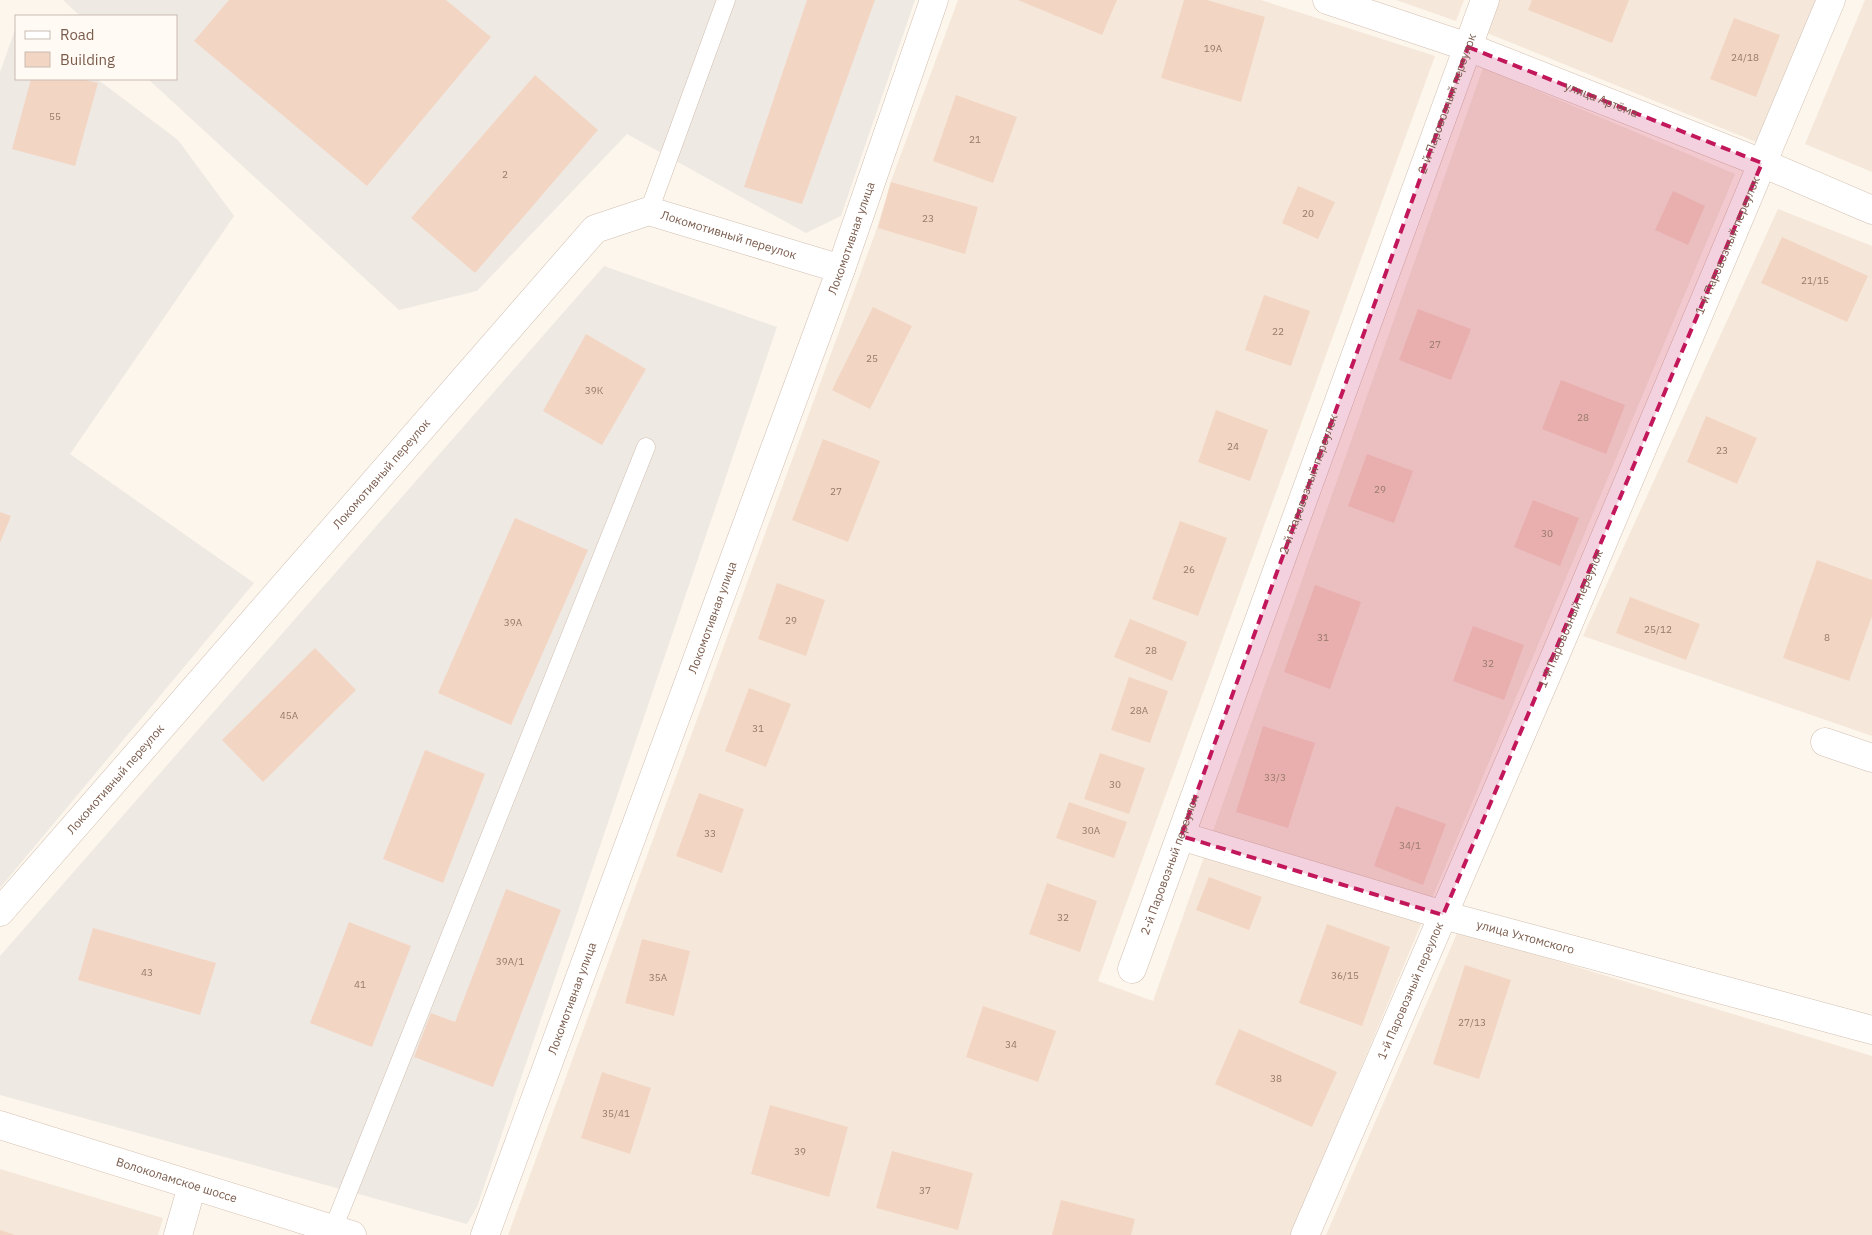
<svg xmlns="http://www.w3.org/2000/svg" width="1872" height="1235" font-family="'IBM Plex Sans',sans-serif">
<rect width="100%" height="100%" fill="#fdf6ec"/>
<g fill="#f5e8da">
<path d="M958,0H1261L1435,56L1098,981L1153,1001L1483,68L1735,174L1291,1235H508L877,228L891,181Z"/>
<path d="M1396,0H1464L1456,21Z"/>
<path d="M1498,0H1816L1756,142L1487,33Z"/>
<path d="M1865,0H1872V172L1805,144Z"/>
<path d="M1778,209L1872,246V736L1583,636Z"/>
<path d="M1458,931L1872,1056V1235H1326Z"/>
<path d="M0,1169L163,1218L158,1235H0Z"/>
</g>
<g fill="#efe9e4">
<path d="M63,0H915L841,216L806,233L627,134L477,291L399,310L148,79H176V16H80Z"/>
<path d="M16,27V79H97L178,140L234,216L70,454L254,583L0,888V72Z"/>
<path d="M604,266L777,327L477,1207L467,1224L0,1095V956Z"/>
</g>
<g fill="#f3d5c3">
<path d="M229,0H446L491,37L367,186L194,41Z"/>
<path d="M807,0H875L802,204L744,187Z"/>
<path d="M1018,0H1117L1102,35Z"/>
<path d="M1184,0H1207L1265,17L1241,102L1161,78Z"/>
<path d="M1532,0H1629L1612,43L1528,10Z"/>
<path d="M1734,18L1780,35L1756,97L1710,79Z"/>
<path d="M535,75L598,130L475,273L411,218Z"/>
<path d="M31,79H81L98,83L75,166L12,149Z"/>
<path d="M956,95L1017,117L993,183L933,161Z"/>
<path d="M891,182L978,207L965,254L878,228Z"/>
<path d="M1298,186L1335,202L1318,239L1282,223Z"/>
<path d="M1673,191L1705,206L1688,245L1655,230Z"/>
<path d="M1782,237L1868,276L1847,322L1761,283Z"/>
<path d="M1264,295L1310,311L1291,366L1245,350Z"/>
<path d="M873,307L912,326L870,409L832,390Z"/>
<path d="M1418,309L1471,329L1451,380L1399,360Z"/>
<path d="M586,334L646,369L602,445L543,411Z"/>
<path d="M1561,380L1625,405L1606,454L1542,429Z"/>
<path d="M1216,410L1268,430L1250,481L1198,462Z"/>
<path d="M1706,416L1757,438L1737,484L1687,462Z"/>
<path d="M823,439L880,461L848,542L792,520Z"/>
<path d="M1367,454L1413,471L1394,523L1348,506Z"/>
<path d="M1533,500L1579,518L1560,566L1514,547Z"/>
<path d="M0,512L11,516L0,543Z"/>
<path d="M515,518L588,550L511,725L438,693Z"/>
<path d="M1180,521L1227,538L1198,616L1152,599Z"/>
<path d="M1817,560L1872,580V616L1849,681L1783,658Z"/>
<path d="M777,583L825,600L806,656L758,639Z"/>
<path d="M1315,585L1361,602L1330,689L1284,672Z"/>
<path d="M1630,597L1700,624L1686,660L1616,633Z"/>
<path d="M1130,619L1187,642L1172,681L1114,657Z"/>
<path d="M1473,626L1524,645L1504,700L1453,681Z"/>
<path d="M315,648L356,690L263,782L222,740Z"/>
<path d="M1129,677L1168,691L1150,743L1111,730Z"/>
<path d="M749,688L791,704L766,767L725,751Z"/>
<path d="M1263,726L1315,743L1288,828L1236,812Z"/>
<path d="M425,750L485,774L443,883L383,859Z"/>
<path d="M1100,753L1145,768L1129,814L1084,799Z"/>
<path d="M699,793L744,809L722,873L676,856Z"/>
<path d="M1069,802L1127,822L1114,858L1056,838Z"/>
<path d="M1396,806L1446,824L1423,885L1374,866Z"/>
<path d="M1209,877L1262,897L1249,930L1196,910Z"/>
<path d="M1047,883L1097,901L1080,952L1029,934Z"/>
<path d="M506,889L561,910L493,1087L414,1057L431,1013L455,1022Z"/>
<path d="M349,922L411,946L372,1047L310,1023Z"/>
<path d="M1327,924L1390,947L1362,1026L1299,1003Z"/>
<path d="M93,928L216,963L200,1015L78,980Z"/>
<path d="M642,939L690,951L674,1016L625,1003Z"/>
<path d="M1465,965L1511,980L1479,1079L1433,1064Z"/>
<path d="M983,1006L1056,1031L1038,1082L966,1057Z"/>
<path d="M1239,1029L1337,1072L1312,1127L1215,1084Z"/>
<path d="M602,1072L651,1088L630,1154L581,1138Z"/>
<path d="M770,1105L848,1127L829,1197L751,1174Z"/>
<path d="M892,1151L973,1173L958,1230L876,1208Z"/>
<path d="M1061,1200L1135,1219L1131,1235H1052Z"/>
<path d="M0,1230L15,1235H0Z"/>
</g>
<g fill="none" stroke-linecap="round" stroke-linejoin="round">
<g stroke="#d1beb0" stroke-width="19">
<g id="lane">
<path d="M649,211L726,0"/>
<path d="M333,1229L646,447"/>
</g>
</g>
<g stroke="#d1beb0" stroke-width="29">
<g id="street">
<path id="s1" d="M1327,0L1468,47L1762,163L1872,210"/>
<path d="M1825,742L1872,758"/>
<path id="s2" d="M1181,836L1443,915L1872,1030"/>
<path id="s3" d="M0,912L595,229L649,211L841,269"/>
<path id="s4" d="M1132,969L1485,0"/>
<path d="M178,1235L192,1186"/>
<path id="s5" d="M485,1235L841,269L934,0"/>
<path id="s6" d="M1305,1235L1555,656L1831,0"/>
</g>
</g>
<g stroke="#d6c0b0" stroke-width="29">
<g id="secondary">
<path id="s7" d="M0,1125L352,1235"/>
</g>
</g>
<use href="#lane" stroke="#fff" stroke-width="18"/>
<use href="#street" stroke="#fff" stroke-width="28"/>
<use href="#secondary" stroke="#fff" stroke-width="28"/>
</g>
<path fill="#c2185b" fill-opacity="0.2" stroke="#c2185b" stroke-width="4" stroke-dasharray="10 6" stroke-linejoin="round" d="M1468,47L1762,163L1443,915L1181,836Z"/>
<g text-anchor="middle" stroke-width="4" stroke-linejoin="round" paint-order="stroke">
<g font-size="10" fill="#987a6a">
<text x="1213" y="52">19А</text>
<text x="1745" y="61">24/18</text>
<text x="55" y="120">55</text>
<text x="975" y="143">21</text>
<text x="505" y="178">2</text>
<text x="1308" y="217">20</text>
<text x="928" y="222">23</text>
<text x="1815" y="284">21/15</text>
<text x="1278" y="335">22</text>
<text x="1435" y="348">27</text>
<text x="872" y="362">25</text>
<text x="594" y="394">39К</text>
<text x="1583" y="421">28</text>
<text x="1233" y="450">24</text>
<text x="1722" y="454">23</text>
<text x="1380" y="493">29</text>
<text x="836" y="495">27</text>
<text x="1547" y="537">30</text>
<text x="1189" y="573">26</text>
<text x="791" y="624">29</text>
<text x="513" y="626">39А</text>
<text x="1658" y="633">25/12</text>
<text x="1323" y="641">31</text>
<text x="1827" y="641">8</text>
<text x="1151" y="654">28</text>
<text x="1488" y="667">32</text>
<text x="1139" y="714">28А</text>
<text x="289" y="719">45А</text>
<text x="758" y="732">31</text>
<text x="1275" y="781">33/3</text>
<text x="1115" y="788">30</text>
<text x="1091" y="834">30А</text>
<text x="710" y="837">33</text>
<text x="1410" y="849">34/1</text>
<text x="1063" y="921">32</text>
<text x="510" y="965">39А/1</text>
<text x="147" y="976">43</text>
<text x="1345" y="979">36/15</text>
<text x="658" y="981">35А</text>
<text x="360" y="988">41</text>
<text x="1472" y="1026">27/13</text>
<text x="1011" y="1048">34</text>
<text x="1276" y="1082">38</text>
<text x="616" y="1117">35/41</text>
<text x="800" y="1155">39</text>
<text x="925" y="1194">37</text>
</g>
<g font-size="12" fill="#7a5c4d" stroke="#fffaf3">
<text dy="4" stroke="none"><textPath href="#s1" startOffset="292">улица Артёма</textPath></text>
<text dy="4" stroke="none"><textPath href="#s4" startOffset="921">2-й Паровозный переулок</textPath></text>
<text dy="4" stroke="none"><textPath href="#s3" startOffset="1046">Локомотивный переулок</textPath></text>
<text dy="4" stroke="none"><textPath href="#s5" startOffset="1062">Локомотивная улица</textPath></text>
<text dy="4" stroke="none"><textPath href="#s6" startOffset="1076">1-й Паровозный переулок</textPath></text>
<text dy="4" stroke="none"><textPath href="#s3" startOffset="581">Локомотивный переулок</textPath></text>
<text dy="4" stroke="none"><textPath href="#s4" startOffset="516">2-й Паровозный переулок</textPath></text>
<text dy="4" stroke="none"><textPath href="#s5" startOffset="658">Локомотивная улица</textPath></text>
<text dy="4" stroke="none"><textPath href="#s6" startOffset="671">1-й Паровозный переулок</textPath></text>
<text dy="4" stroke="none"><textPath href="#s3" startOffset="176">Локомотивный переулок</textPath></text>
<text dy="4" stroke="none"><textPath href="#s4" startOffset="111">2-й Паровозный переулок</textPath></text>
<text dy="4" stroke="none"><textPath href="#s2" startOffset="359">улица Ухтомского</textPath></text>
<text dy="4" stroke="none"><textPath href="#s6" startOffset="266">1-й Паровозный переулок</textPath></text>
<text dy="4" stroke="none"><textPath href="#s5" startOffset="252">Локомотивная улица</textPath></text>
<text dy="4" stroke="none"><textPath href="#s7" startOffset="185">Волоколамское шоссе</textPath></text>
</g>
</g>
<rect x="15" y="15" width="162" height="65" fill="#fffaf3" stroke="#cabbb1"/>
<rect x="25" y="31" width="25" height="8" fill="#ffffff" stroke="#cabbb1"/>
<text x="60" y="40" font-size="15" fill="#7a5c4d">Road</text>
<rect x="25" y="52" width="25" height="15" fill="#f3d5c3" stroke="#cabbb1"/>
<text x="60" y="65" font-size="15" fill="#7a5c4d">Building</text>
</svg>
